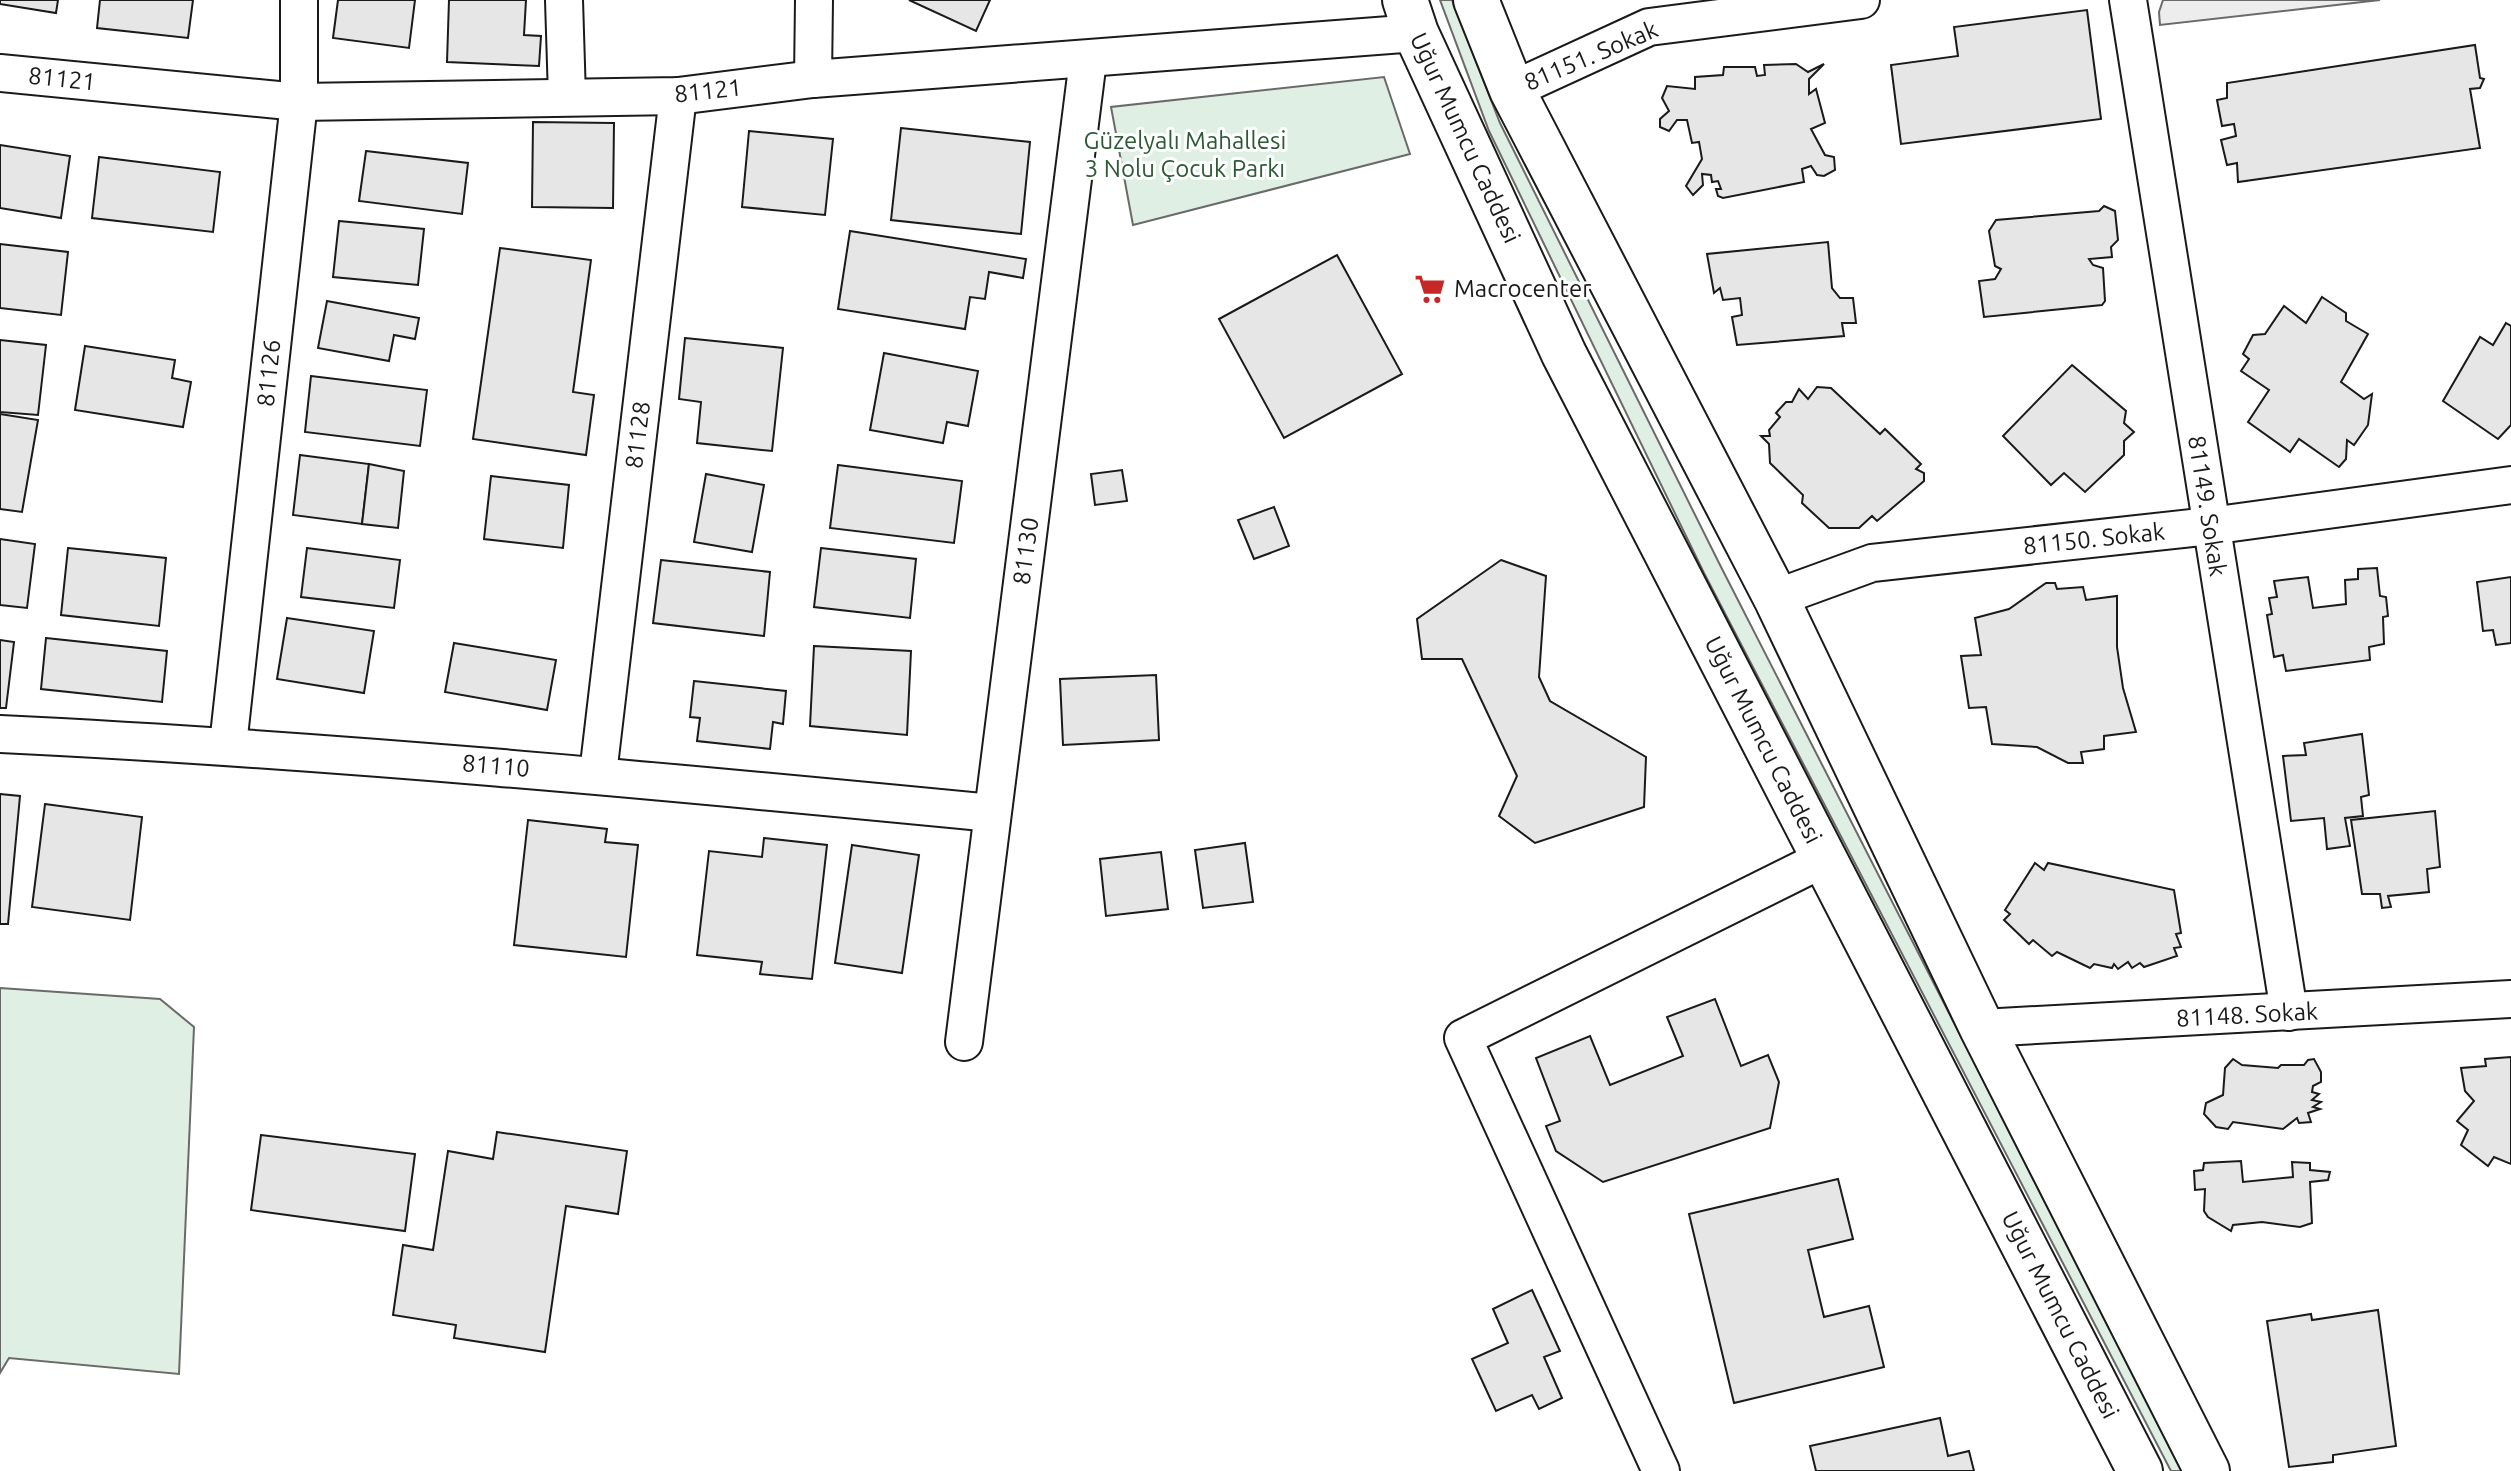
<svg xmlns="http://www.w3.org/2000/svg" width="2511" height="1471" font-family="Ubuntu,sans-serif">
<rect width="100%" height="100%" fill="#fff"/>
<g fill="#e0efe3" stroke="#6a6a6a" stroke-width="2">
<path d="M1440,0H1452L1500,123L1719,563L2183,1471H2171L1704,573L1489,131Z"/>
<path d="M1384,77L1410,154L1133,225L1111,107Z"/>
<path d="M0,988L160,999L194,1027L179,1374L9,1358L0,1373Z"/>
</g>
<path fill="#ededed" stroke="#6a6a6a" stroke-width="2" d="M2163,0H2380L2160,25L2159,12Z"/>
<g fill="#e6e6e6" stroke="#1a1a1a" stroke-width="2">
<path d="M0,0H58L56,13L0,4Z"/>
<path d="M100,0H193L188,38L97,28Z"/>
<path d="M338,0H415L409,48L333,38Z"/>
<path d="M449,0H526L524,35L541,36L539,66L447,62Z"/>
<path d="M909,0H990L976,31Z"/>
<path d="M2087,10L2101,119L1901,144L1891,65L1958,56L1954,27Z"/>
<path d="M2475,45L2480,78L2484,79L2480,88L2470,89L2480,148L2238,182L2237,163L2227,165L2221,140L2236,136L2234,124L2222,126L2217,100L2227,98V83Z"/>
<path d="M1796,64L1808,72L1824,64L1809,79V94L1816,89L1825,123L1811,129L1825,155L1834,157L1835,170L1824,176L1817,175L1811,166L1802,169L1804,182L1723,198L1718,196L1716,189H1721L1718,181L1712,182L1711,175L1702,174L1703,185L1693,195L1686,186L1702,159L1699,142L1692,143L1687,120H1677L1669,131L1660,127V119L1669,111L1662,98L1667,86L1695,89V77L1723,75L1724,67H1755L1757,76L1765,75L1764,65Z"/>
<path d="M533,122L614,123L613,208L532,207Z"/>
<path d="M901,128L1030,142L1021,234L891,220Z"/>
<path d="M749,131L833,139L825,215L742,207Z"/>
<path d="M0,145L70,156L61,218L0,208Z"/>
<path d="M366,151L468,163L462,214L359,201Z"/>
<path d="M99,157L220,172L213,232L92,218Z"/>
<path d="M2104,206L2115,211L2118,240L2111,247L2112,257L2089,259L2093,265L2103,268L2105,301L2102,305L1984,317L1979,281L1995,279L2001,269L1995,266L1989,231L1996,220L2099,211Z"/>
<path d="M339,221L424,229L418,285L333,277Z"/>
<path d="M850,231L1026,259L1023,278L989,272L985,299L970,297L965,329L838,309Z"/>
<path d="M1828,242L1832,288L1840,298H1853L1856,323H1842L1844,336L1737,345L1732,317L1742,315L1740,298L1723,300L1720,288L1714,293L1707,254Z"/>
<path d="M0,244L68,252L61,315L0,308Z"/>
<path d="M500,248L591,260L573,392L594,395L586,455L473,439Z"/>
<path d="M1337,255L1402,374L1284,438L1219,319Z"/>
<path d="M2322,297L2346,313V321L2368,334L2341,382L2364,399L2372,394L2368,425L2354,445L2347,440L2346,459L2339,467L2299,439L2290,452L2248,422L2269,390L2241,371L2249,359L2243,354L2253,335L2265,334L2284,306L2306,323Z"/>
<path d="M327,301L419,318L415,339L394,335L389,361L318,348Z"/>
<path d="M2506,323L2511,326V425L2498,439L2443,401L2480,337L2493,345Z"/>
<path d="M685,338L783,348L772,451L697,443L701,402L679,399Z"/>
<path d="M0,340L46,345L38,415L0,412Z"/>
<path d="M85,346L175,360L172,378L191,382L183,427L75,410Z"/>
<path d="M884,353L978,371L968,426L947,422L943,443L870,430Z"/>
<path d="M2072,365L2126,411L2124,423L2134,432L2124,441V455L2085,492L2064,473L2051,485L2003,436Z"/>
<path d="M311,376L427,390L420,446L305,432Z"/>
<path d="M1817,387L1831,388L1880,434L1885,429L1921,464L1916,469L1924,473V481L1877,521L1872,516L1859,528H1829L1802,503L1803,495L1770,463L1769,444L1761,436H1770L1769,430L1780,417L1776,413L1786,402H1792L1799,389L1808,399Z"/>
<path d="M0,414L38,420L22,512L0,509Z"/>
<path d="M300,455L369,464L362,524L293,515Z"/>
<path d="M369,464L404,471L398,528L362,524Z"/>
<path d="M838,465L962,481L954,543L830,528Z"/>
<path d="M1122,470L1127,501L1095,505L1091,474Z"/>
<path d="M706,474L764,485L752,552L694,542Z"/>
<path d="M491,476L569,485L563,548L484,539Z"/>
<path d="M1274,507L1289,546L1254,559L1238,520Z"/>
<path d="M0,539L35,544L27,608L0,605Z"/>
<path d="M68,548L166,558L159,626L61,615Z"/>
<path d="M307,548L400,560L394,608L301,597Z"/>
<path d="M821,548L916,559L910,618L814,607Z"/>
<path d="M661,560L770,572L764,636L653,623Z"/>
<path d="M1501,560L1546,576L1539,677L1550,701L1646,757L1644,807L1535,843L1499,816L1517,776L1462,659H1422L1417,619Z"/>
<path d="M2377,568L2380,596L2386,597L2388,616L2383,617L2384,644L2369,647L2370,660L2286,671L2283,655L2274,657L2267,615L2272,614L2269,598L2277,597L2274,581L2308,577L2313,608L2346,604L2345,580L2358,579V569Z"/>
<path d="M2511,577V643L2496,645L2493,630L2483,631L2477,582Z"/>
<path d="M2046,583H2055L2057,589L2083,587L2086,600L2117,596V647L2123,688L2136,732L2104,736V749L2081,752L2083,763H2068L2037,747L1992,744L1986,707L1969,708L1961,656L1981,655L1975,618L2009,609Z"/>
<path d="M287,618L374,631L364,693L277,679Z"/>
<path d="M46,638L167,651L162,702L41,689Z"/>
<path d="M0,640L14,642L6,708H0Z"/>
<path d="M454,643L556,660L547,710L445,692Z"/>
<path d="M814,646L911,651L907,735L810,726Z"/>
<path d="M1156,675L1159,740L1063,745L1060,679Z"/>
<path d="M694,681L786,691L783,724L773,722L770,749L697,741L700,718L690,717Z"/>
<path d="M2362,734L2369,795L2361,797L2363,816L2345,818L2350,846L2327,849L2324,818L2291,821L2283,756L2306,755L2304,743Z"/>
<path d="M0,794L20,796L8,924H0Z"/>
<path d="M45,804L142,817L130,920L32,907Z"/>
<path d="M2435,811L2440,867L2427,869L2429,892L2388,896L2391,907L2382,908L2380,894H2362L2351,820Z"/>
<path d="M528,820L607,829L605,842L638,845L626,957L514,945Z"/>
<path d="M764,838L827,845L812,979L760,974L762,962L697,955L709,851L762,857Z"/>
<path d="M1245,843L1253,902L1203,908L1195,850Z"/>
<path d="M852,845L919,855L902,973L835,963Z"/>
<path d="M1161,852L1168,909L1106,916L1100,859Z"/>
<path d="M2035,863L2044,870L2048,863L2174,890L2181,933L2176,934L2181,947L2174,948L2177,956L2144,967L2140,963L2132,968L2128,962L2118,969L2114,964L2112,968L2094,964L2090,968L2057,952L2052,956L2033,940L2029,944L2004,920L2010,914L2005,910Z"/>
<path d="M1715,999L1741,1066L1768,1055L1779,1082L1770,1128L1603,1182L1556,1151L1546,1126L1560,1121L1536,1058L1590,1036L1610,1085L1683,1056L1667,1017Z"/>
<path d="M2511,1057V1164L2494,1157L2488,1166L2461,1145L2468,1130L2457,1121L2474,1101L2465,1091L2461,1068L2486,1066L2485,1059Z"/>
<path d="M2233,1059L2242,1065L2278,1068L2281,1065H2304L2308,1060L2314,1059L2321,1072V1082L2313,1086L2312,1092L2319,1094L2312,1100L2321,1102L2313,1107L2320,1109L2308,1113L2311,1122L2299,1123L2297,1118L2283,1129L2233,1122L2228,1129L2216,1127L2204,1114L2206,1103L2223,1095L2225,1068Z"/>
<path d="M497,1132L627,1151L618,1214L566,1206L545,1352L454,1338L456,1325L393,1315L403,1245L433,1250L448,1151L493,1159Z"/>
<path d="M261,1135L415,1154L405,1231L251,1210Z"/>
<path d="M2241,1161L2243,1182L2293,1177L2292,1162L2310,1163V1170L2330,1172L2328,1180L2310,1182L2312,1223L2300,1227L2262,1222L2233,1225L2231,1231L2208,1217L2204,1211L2205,1189L2195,1190L2194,1171L2203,1170L2204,1163Z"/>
<path d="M1838,1179L1853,1239L1808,1250L1824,1317L1869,1306L1884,1367L1734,1403L1689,1214Z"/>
<path d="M1532,1290L1560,1351L1544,1357L1562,1398L1539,1409L1532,1395L1496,1411L1472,1359L1508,1343L1493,1309Z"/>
<path d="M2378,1310L2396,1446L2333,1455V1462L2289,1467L2267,1321L2311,1314L2312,1320Z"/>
<path d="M1940,1418L1948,1456L1969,1451L1974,1471H1816L1810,1446Z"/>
</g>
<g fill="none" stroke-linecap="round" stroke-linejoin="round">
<g stroke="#1a1a1a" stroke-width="40">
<g id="minor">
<path d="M564,0L567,97"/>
<path d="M2128,0L2289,1012"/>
<path d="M0,73L299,102L678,96L813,79L1416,33"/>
<path d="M813,79L814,0"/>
<path d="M1512,90L1649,27L1861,0"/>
<path d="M1776,598L1872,563L2210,526L2511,485"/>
<path d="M0,734C332,750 661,781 992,813"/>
<path d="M228,745L299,102V0"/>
<path d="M598,774L678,96"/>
<path d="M1982,1028L2511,999"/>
<path d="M964,1042L1088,60"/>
<path d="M1661,1471L1463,1038L1825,858"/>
</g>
</g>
<g stroke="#1a1a1a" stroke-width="48">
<g id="tertiary">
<path d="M1405,0L1416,33L1564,354L2140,1471"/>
<path d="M1476,0L1512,90L1776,598L1982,1028L2207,1471"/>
</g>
</g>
<use href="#minor" stroke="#fff" stroke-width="36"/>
<use href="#tertiary" stroke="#fff" stroke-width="44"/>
</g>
<defs>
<g id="supermarket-bare" transform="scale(2.4)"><path d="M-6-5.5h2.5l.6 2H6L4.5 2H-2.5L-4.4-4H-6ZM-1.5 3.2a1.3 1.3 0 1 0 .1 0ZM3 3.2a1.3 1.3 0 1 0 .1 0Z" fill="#c62828" stroke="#fff" stroke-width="2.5" paint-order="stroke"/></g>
</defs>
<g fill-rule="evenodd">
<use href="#supermarket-bare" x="1430" y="289"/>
</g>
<g text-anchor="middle" stroke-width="6" stroke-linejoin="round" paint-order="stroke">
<g font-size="24" fill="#1a1a1a" stroke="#fff">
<text transform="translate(1591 56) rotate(-23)" y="8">81151. Sokak</text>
<text transform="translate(62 79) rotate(6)" y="8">81121</text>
<text transform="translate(708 91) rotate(-6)" y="8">81121</text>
<text transform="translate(1465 138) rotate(65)" y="8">Uğur Mumcu Caddesi</text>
<text transform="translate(269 373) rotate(-84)" y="8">81126</text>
<text transform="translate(638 435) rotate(-83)" y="8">81128</text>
<text transform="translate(2207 506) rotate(81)" y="8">81149. Sokak</text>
<text transform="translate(2094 539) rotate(-6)" y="8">81150. Sokak</text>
<text transform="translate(1026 551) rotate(-82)" y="8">81130</text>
<text transform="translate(1763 740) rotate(63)" y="8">Uğur Mumcu Caddesi</text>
<text transform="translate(496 766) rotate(5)" y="8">81110</text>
<text transform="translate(2247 1015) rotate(-3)" y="8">81148. Sokak</text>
<text transform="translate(2060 1315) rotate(63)" y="8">Uğur Mumcu Caddesi</text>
</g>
<g font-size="24" fill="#2b5a34" stroke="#fff">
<text x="1185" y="149">Güzelyalı Mahallesi<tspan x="1185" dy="28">3 Nolu Çocuk Parkı</tspan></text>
</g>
<g font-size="24" fill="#1a1a1a" stroke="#fff" text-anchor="start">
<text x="1454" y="297">Macrocenter</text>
</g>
</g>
</svg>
